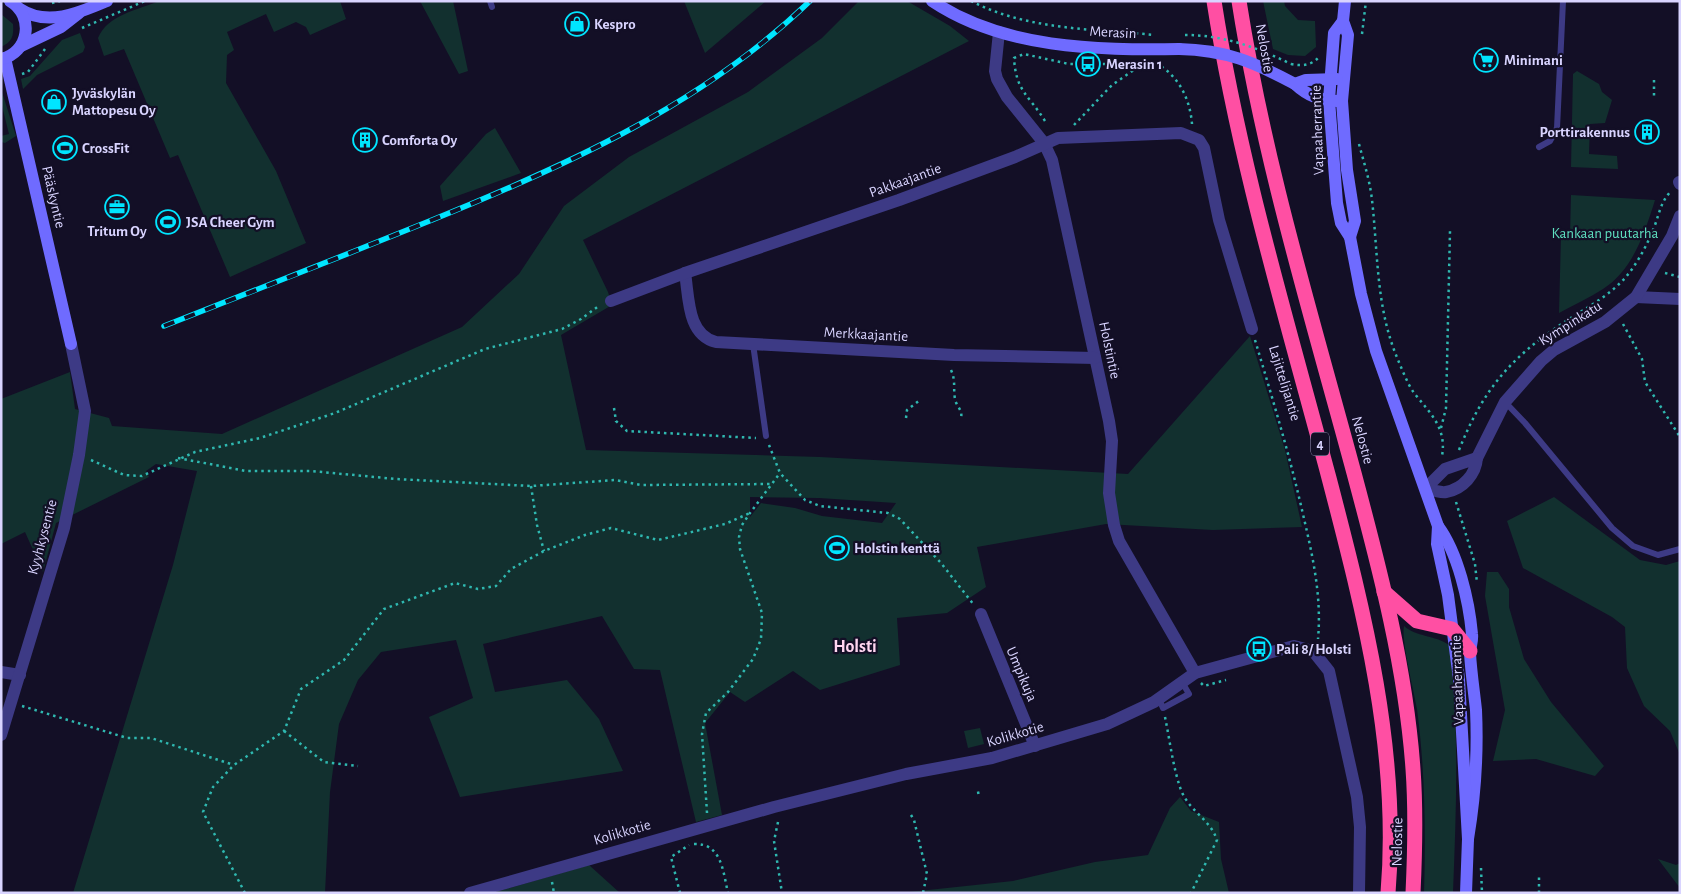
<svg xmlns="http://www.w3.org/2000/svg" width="1681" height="894" font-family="'Alegreya Sans',sans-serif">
<rect width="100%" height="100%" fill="#130f26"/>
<g fill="#12302f" fill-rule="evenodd">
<path d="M159,1H340L346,19L310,35L306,27L296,22L274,32L266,14L227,32L234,50L227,55L226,83L276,171L306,243L230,277L178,155L170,158L124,49L104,56L98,38C107,15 138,10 159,1Z"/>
<path d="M420,1H453L468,71L459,74Z"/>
<path d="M684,1H766L705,53Z"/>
<path d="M859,1H907L950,26L969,41L583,240L608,292L612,305L561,335L586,450L820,457L1128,474L1250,336L1285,450L1302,527L1213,530L1106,524L977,547L986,587L947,613L897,618L900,665L820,690L793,671L745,702L730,692L705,723L722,815L696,822L660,670L634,669L602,616L483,644L495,692L567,680L599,719L623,771L460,797L429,717L473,698L456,640L381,652L358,680L339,724L330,792L325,893H73L173,565L197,471L156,464L146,471L149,477L56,523L43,572L25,532L1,544V399L70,372L75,409L109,418L112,426L222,434L462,327L519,274L564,206L629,157L748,92L822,38ZM750,497L819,498L896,503L882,523L822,516L795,508L761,503L750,517Z"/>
<path d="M1263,1H1284L1285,6L1298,20L1315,21L1316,47L1305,56L1288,55L1273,49Z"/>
<path d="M1,14L13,24C14,36 12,42 1,47Z"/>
<path d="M80,33L85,47L83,52L37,75L23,89L21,79L30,76L62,40Z"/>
<path d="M1577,71L1599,84L1602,92L1612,100L1605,123L1590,124L1589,154L1617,156L1618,169L1571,167L1573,74Z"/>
<path d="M1,89L16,136L5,143L1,142V136L9,134L1,102Z"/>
<path d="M495,128L521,173L443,201L440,186L486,134Z"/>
<path d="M1571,195L1655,200C1645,232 1633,270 1603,289C1589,298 1573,305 1559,313L1561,236H1570Z"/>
<path d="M1554,497L1640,560L1666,565L1680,561V755L1670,731L1644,706L1627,668L1625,627L1612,617L1523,568L1507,521Z"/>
<path d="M1487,572H1498L1509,589V607L1524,659L1551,702L1604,766L1595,776L1536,759L1493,761L1505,710L1485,596Z"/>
<path d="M1404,626C1416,637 1435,635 1449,645C1460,727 1456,810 1453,893H1424C1426,831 1425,770 1417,709C1414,691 1401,640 1404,626Z"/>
<path d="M980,728L984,744L968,748L964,731Z"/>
<path d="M1180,797L1191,811L1219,822L1221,859L1229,893H900L1013,881L1095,862L1148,855L1170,808Z"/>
<path d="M1658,859L1676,865L1680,863V888Z"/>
<path d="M589,865L620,893H492Z"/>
</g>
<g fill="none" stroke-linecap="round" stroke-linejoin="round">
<g stroke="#2fb8b0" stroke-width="2.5" stroke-dasharray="2.5 4" stroke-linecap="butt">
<path d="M971,1C1027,30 1093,29 1155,35"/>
<path d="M52,3L60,1"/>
<path d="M82,28L145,1"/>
<path d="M1362,34L1366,1"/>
<path d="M1156,63C1179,76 1190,99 1192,124"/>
<path d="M1291,64C1301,66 1311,66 1319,57"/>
<path d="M22,74L28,72L45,49"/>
<path d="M1654,80V96"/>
<path d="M1045,121C1029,95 1016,92 1014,58L1024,54L1069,64H1106"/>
<path d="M1074,125L1112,85L1144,63"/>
<path d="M1359,144C1364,163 1370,181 1372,200C1378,253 1376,305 1396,355C1401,367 1407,383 1414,393C1430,413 1447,428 1442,456"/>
<path d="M1665,273L1680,277"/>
<path d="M1623,324L1642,359L1645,382L1680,437"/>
<path d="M1255,340C1272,397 1289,453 1302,510C1312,553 1322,595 1318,639"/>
<path d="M951,370C956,381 953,388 955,399C956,406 963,410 961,418"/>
<path d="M614,408L616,421L627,431L756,438"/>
<path d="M906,418L907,410L920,400"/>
<path d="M1441,428L1446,408L1450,231"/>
<path d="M769,445L780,473L805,500L820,506L888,513L900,519L941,563L974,605"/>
<path d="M1459,450C1483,390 1509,359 1563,323C1584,309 1608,297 1625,278C1638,263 1648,243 1655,225C1660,211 1661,202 1671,191"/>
<path d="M178,458L246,471H311L396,479L531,486L615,480L641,485L771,484"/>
<path d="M91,460L124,475L142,476L195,452L260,438L335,413L485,349L562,329L581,319L600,305"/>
<path d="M531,486L537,525L544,551"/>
<path d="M1456,502L1475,564L1477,583"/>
<path d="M1201,683L1204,686L1226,680"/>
<path d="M22,706L127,738H151L234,765"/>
<path d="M1165,717C1170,741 1173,768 1181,790C1189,811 1210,819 1217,840L1191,893"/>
<path d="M284,731L324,762L358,766"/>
<path d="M977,793L983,792"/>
<path d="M707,813L702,734L706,713L728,692L753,659L761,639L762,613L740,549L739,537L742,525L750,513L780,473"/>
<path d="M911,815L914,820L927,874L923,893"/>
<path d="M778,822L774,841L782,893"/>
<path d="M694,844C722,843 723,872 728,893"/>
<path d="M1481,868L1482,893"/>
<path d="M552,882L554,893"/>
<path d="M245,893L203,812L213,787L234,765L284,731L301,689L344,660L384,609L455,583L478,589L496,586L511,569L544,551L585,535L611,528L658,540L725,524L750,513"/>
<path d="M680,893L671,857L689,845"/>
<path d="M1539,893V875"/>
</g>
<g stroke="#3d3a85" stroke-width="6">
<path d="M490,1L492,7"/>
<path d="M1539,147L1550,141L1557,128L1563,1"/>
<path d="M753,344L766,436"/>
<path d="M1505,402L1525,423L1612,528L1633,546L1658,555L1680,549"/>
<path d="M1159,699L1163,708L1189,694L1182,682"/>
</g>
<g stroke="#3d3a85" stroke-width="12">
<path d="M999,32L995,71L997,79L1007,97L1044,143L1052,160L1109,421L1112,441L1109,493L1114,525L1119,541L1195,673"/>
<path d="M1679,182L1680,184"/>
<path d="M685,273C689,297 687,335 716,342L954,355L1095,358"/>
<path d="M1636,297L1680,299"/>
<path d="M611,301L685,273L899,200L1015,157L1058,138L1181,133L1199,140L1204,148L1219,220L1252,329"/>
<path d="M1477,458L1505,402L1541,361L1554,350L1605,322L1636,297L1672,236L1680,216"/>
<path d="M1477,458C1476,474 1463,489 1446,492C1440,493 1432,490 1426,488L1445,469Z"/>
<path d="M981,614L1035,746"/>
<path d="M1,672L20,675"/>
<path d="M1,735L64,528L79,455L85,411L71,344"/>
<path d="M470,893L774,807L906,774L992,758L1107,724L1154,702L1195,673L1294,646L1313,651L1329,671L1357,797L1360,827L1359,893"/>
</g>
<g stroke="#6f6bff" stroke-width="12">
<path d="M932,1C1004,49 1095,50 1179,49"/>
<path d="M1345,1L1343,21L1348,35L1342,101L1347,170L1355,221L1350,237"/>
<path d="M20,9C47,27 79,13 107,1"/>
<path d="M1343,21L1334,33L1329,100L1337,203L1341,223L1350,237L1361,294L1376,351L1438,526C1458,553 1469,601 1472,634C1473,641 1470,647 1470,653C1471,672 1474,691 1476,710C1478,753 1475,797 1468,839"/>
<path d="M21,46L61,27L79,13"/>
<path d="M5,58L71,344"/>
<path d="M1,59C29,53 35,16 10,1"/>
<path d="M1337,101C1319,100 1308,96 1295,84L1306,80L1337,79"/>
<path d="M1438,526L1437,544L1448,595L1459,679L1468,839L1466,893"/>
</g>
<g stroke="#ff4fa3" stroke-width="15">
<path d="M1214,1C1239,162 1287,320 1329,478C1364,612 1400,752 1388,893"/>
<path d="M1239,1C1264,161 1312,317 1354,473C1380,570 1406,669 1413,769C1416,810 1415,851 1413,893"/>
<path d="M1384,592L1417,621L1452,629L1470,651"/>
</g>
<g stroke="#00e5ff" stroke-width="5.5">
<path id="rail" d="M164,326C254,291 343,256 432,220C568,165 703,104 810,1"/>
</g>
<use href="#rail" stroke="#130f26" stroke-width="4" stroke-dasharray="11" stroke-linecap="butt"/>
<path stroke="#2fb8b0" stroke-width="2.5" stroke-dasharray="2.5 4" stroke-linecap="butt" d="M1185,35C1223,35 1256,47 1291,64"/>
<path stroke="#6f6bff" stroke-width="12" d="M1179,49C1226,50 1254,62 1295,84"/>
</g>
<defs>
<g id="shop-ring" transform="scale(1.25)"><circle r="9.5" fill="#130f26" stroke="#00e5ff" stroke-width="1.5"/><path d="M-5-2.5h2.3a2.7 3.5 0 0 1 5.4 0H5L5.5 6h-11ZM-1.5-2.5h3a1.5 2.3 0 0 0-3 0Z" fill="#00e5ff"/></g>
<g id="supermarket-ring" transform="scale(1.25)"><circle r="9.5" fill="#130f26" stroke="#00e5ff" stroke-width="1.5"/><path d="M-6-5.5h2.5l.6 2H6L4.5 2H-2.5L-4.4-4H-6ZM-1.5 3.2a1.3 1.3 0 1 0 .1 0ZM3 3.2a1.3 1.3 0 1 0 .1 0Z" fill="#00e5ff"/></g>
<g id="bus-ring" transform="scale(1.25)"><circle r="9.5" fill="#130f26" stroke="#00e5ff" stroke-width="1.5"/><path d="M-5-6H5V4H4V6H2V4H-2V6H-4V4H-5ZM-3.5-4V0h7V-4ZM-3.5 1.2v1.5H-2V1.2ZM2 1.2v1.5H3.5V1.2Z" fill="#00e5ff"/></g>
<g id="building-ring" transform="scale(1.25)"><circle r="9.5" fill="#130f26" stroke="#00e5ff" stroke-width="1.5"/><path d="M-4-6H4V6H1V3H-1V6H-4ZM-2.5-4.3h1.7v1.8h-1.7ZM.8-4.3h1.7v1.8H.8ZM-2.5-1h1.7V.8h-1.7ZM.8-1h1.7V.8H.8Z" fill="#00e5ff"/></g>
<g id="stadium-ring" transform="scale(1.25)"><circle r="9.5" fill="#130f26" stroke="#00e5ff" stroke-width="1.5"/><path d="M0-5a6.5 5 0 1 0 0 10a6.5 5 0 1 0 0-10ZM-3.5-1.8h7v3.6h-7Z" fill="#00e5ff"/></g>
<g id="office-ring" transform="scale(1.25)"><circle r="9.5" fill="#130f26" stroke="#00e5ff" stroke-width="1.5"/><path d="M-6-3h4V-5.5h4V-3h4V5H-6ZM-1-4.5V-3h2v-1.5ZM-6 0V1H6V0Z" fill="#00e5ff"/></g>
</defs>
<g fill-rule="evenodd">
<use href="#shop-ring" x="577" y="24"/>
<use href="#supermarket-ring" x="1486" y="60"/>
<use href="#bus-ring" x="1088" y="64"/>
<use href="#shop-ring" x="54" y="102"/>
<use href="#building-ring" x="1647" y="132"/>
<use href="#building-ring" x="365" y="140"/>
<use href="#stadium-ring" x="65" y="148"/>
<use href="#office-ring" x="117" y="207"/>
<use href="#stadium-ring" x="168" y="222"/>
<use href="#stadium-ring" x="837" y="548"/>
<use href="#bus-ring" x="1259" y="649"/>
</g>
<g text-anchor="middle" stroke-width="4.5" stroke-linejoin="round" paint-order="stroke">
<rect fill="#130f26" stroke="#9e99be" stroke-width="1" x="1311" y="432.5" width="18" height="23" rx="4"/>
<g font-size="14" font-weight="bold" fill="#d9d4ff">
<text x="1320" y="449">4</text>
</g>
<g font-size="15" font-weight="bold" fill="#d9d4ff" stroke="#130f26" text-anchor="start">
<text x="594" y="29">Kespro</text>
<text x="1504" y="65">Minimani</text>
<text x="1106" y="69">Merasin 1</text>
<text x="72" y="98">Jyväskylän<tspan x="72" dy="17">Mattopesu Oy</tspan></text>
<text x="1630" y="137" text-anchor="end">Porttirakennus</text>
<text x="382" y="145">Comforta Oy</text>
<text x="82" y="153">CrossFit</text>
<text x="186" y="227">JSA Cheer Gym</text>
<text x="117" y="236" text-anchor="middle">Tritum Oy</text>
<text x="854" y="553">Holstin kenttä</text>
<text x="1276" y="654">Pali 8/ Holsti</text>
</g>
<g font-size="15" fill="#d9d4ff" stroke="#130f26">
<text transform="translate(1113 32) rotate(3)" y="5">Merasin</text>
<text transform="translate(1265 48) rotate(80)" y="5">Nelostie</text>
<text transform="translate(1317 130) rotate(-92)" y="5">Vapaaherrantie</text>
<text transform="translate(905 180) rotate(-20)" y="5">Pakkaajantie</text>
<text transform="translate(54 197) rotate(77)" y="5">Pääskyntie</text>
<text transform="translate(1570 323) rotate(-32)" y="5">Kympinkatu</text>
<text transform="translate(866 334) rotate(3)" y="5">Merkkaajantie</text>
<text transform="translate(1110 350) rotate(78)" y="5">Holstintie</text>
<text transform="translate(1285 383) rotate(73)" y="5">Lajittelijantie</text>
<text transform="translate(1363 440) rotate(75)" y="5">Nelostie</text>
<text transform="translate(42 537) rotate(-75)" y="5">Kyyhkysentie</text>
<text transform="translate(1022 674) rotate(67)" y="5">Umpikuja</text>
<text transform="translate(1457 680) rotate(-92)" y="5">Vapaaherrantie</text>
<text transform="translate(1015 734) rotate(-16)" y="5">Kolikkotie</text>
<text transform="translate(622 832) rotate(-16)" y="5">Kolikkotie</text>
<text transform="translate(1397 842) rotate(-89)" y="5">Nelostie</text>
</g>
<g font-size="15" fill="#5fe0c0" stroke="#130f26">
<text x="1605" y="238">Kankaan puutarha</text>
</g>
<g font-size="18" font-weight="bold" fill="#ffd6f0" stroke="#130f26">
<text x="855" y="652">Holsti</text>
</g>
</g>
<rect width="1681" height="894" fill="none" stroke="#d9d4ff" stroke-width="5"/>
</svg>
